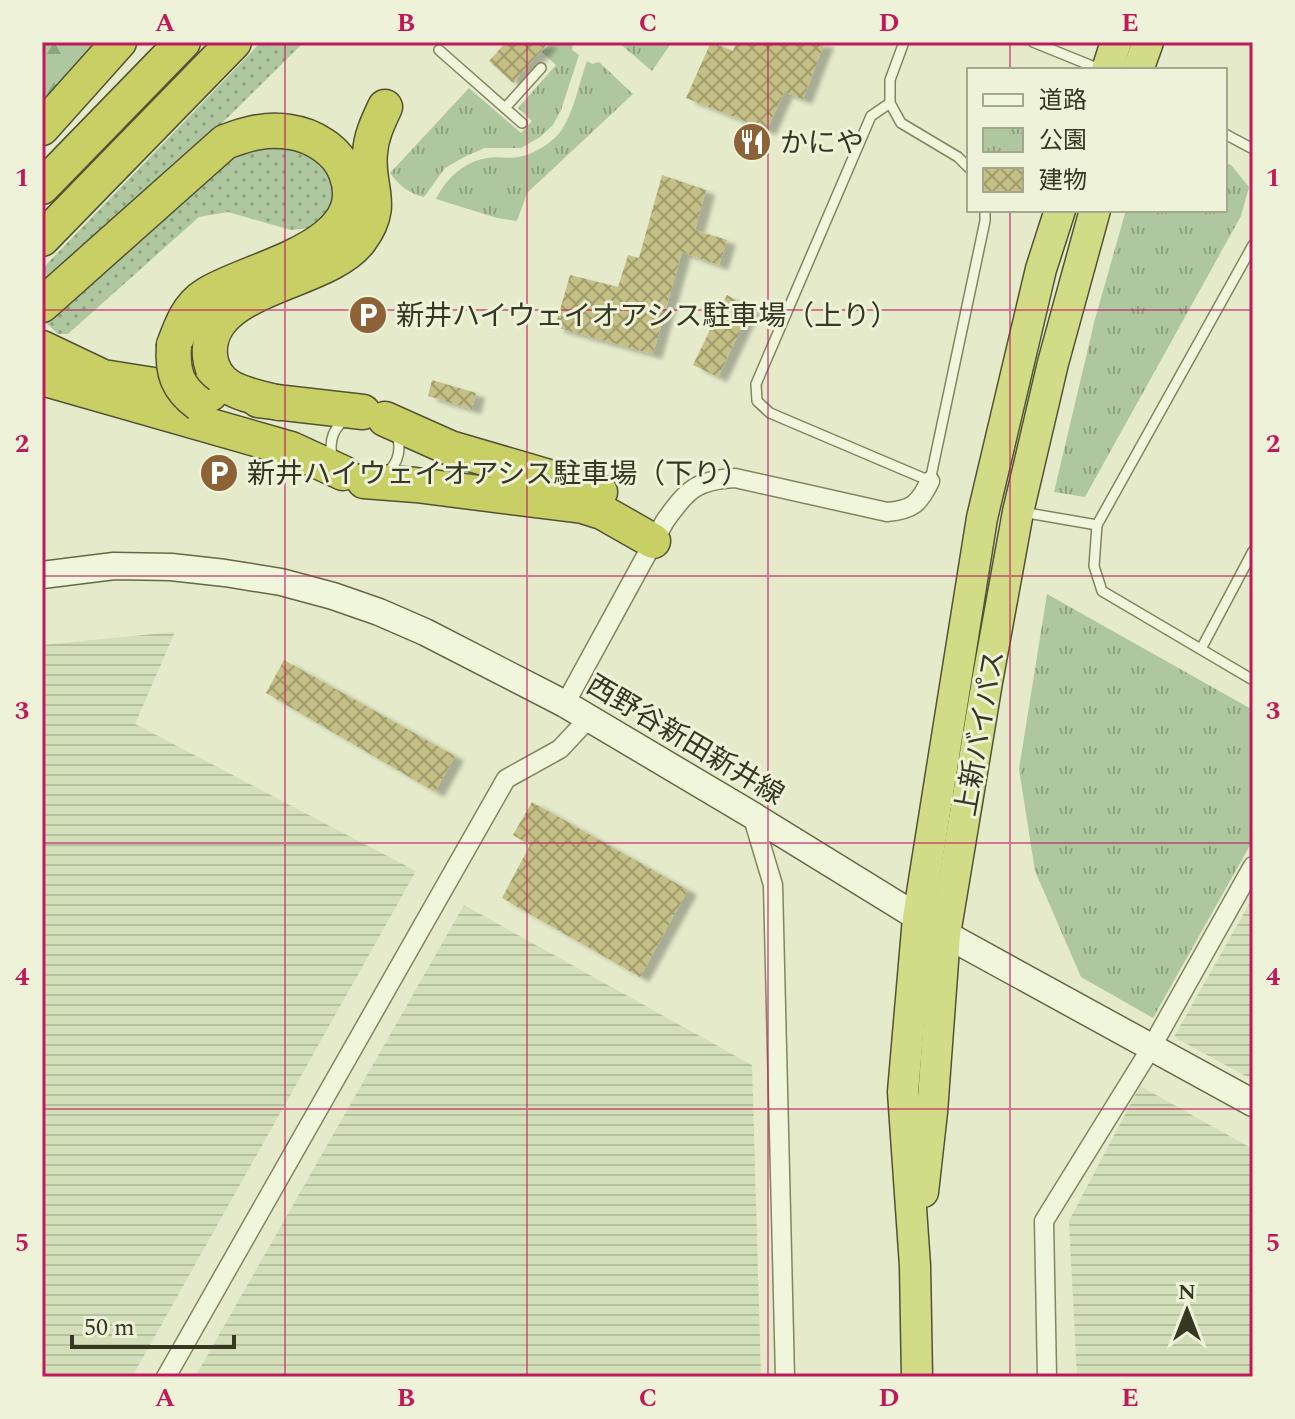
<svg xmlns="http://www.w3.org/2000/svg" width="1295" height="1419" font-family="Spectral,'Noto Sans JP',serif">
<defs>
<pattern id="farmland-rules" width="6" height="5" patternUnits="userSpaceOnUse" patternTransform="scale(2)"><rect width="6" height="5" fill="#d2dfb8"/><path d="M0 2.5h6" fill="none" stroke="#b5c09e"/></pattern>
<pattern id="grass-dots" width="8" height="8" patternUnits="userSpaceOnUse" patternTransform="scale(2)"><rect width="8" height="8" fill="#aec79f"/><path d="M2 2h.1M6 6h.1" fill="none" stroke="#8ea281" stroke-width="1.8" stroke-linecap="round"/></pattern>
<pattern id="forest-firs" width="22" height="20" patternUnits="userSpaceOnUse" patternTransform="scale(2)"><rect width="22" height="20" fill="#aec79f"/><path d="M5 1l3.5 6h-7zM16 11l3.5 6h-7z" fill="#8ea281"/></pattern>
<pattern id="park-tufts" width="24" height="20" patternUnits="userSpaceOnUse" patternTransform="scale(2)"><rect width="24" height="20" fill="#aec79f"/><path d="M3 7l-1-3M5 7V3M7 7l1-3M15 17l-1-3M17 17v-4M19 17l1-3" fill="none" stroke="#8ea281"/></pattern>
<pattern id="building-cross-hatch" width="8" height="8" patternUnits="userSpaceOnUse" patternTransform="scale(2)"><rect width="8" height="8" fill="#c4bf84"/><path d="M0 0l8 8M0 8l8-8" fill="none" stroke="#a09c6c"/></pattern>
<filter id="shadow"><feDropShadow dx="9" dy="5" stdDeviation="2" flood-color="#0004"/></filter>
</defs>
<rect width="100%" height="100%" fill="#e4eaca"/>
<g fill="url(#farmland-rules)">
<path d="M175,632L135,724L416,871L132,1377H42V645Z"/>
<path d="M1253,897V1080L1174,1037Z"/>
<path d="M464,905L752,1065L761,1377H195Z"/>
<path d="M1140,1086L1253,1149V1377H1077L1069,1221Z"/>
</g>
<g fill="url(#grass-dots)">
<path d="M261,42H304L209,136L42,289V269Z"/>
<path d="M293,141L327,165L334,207L310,228L291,230L228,212L199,217L68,334H58L43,320L220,167C244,150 264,146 293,141Z"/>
</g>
<path fill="url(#forest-firs)" d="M42,42H97L42,106Z"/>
<g fill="url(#park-tufts)">
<path d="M552,42H573L572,50L579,55L561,110L553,125L540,137L521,148H485L466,156L445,168L424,197C408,193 401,187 390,173L469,88L521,133L532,121L518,108L556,65L542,52Z"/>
<path d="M618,42H672L652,71Z"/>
<path d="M587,61L592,64L599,62L633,94L527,193L517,221L497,218L436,199C446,179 463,162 487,158C497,156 508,159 518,157C533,155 552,143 561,131C574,112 579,83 587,61Z"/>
<path d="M1225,162L1231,165L1249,187L1241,216L1085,497L1054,492L1095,319L1126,210H1225Z"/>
<path d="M1047,594L1253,710V840L1153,1018L1081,977L1035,871L1019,769Z"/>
</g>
<g fill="url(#building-cross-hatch)" filter="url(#shadow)">
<path d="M506,42H549L513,83L489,61Z"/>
<path d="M711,42L733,51L737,42H825L803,99L784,92L767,130L686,98Z"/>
<path d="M662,175L706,190L695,230L727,240L719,265L682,252L653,354L555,327L570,275L618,287L628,255L639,258Z"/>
<path d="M727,295L751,308L718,377L693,365Z"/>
<path d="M432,380L476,393L472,409L428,396Z"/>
<path d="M284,660L455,756L435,792L266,693Z"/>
<path d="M532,802L688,890L640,977L502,898L530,845L513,835Z"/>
</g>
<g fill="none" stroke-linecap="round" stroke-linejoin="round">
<g stroke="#848560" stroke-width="12">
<g id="service">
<path d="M904,42L890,80V103L901,123L958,157L969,168"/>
<path d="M1033,42L1102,70"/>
<path d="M439,50L522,123"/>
<path d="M890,103L871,116L756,384L757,401L770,413L930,481L985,221V210"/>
<path d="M505,108L541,68"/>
<path d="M1225,134L1253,149"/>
<path d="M1253,245L1097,525L1094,566L1102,591L1253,680"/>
<circle cx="365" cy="447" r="34"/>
<path d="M1022,512L1097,525"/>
<path d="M1201,649L1253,551"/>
</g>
</g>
<g stroke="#848560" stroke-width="21">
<g id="minor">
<path d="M565,704L665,521C687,490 696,480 735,478L887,512C912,510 919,504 930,481"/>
<path d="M752,815L773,885L785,1377"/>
<path d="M166,1377L506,779L560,749L589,718"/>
<path d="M1047,1377L1044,1221L1151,1048L1253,866"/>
</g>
</g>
<g stroke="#676743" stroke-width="29">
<path id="secondary" d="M42,575L114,566L171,567L225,573L281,582L333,596L379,612L425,632L565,704L752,815L945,934L1253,1103"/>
</g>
<g stroke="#535334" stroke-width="33">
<g id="trunk">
<path d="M1107,70L1116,42"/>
<path d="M1138,70L1148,42"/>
<path d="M923,1192L932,1112L945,934L987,682L1018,512L1053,363L1095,210"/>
<path d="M917,1377L915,1266L903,1092L918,918L982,518L1041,269L1060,210"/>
</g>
</g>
<g stroke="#535334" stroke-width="37">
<g id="motorway">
<path d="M42,128L119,42"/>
<path d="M42,187L183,42"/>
<path d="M42,239L234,42"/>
<path d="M42,305L225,142C246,134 266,128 290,132C312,135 338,150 346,173C374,248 250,267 206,295C188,306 181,326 174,345"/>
<path d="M42,348L103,377L210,394"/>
<path d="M42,378L291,449L343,473"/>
<path d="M258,400L363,412"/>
<path d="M279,403C250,395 214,392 210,356C204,286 327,285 360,240C387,204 366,188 370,153C371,136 378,122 385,107"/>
<path d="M385,419L450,448L600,492"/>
<path d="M364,481L416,485L583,506L602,512L653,541"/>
</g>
</g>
<use href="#service" stroke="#f0f6dc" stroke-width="9"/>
<use href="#minor" stroke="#f0f6dc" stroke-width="18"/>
<use href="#secondary" stroke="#f0f6dc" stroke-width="26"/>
<use href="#trunk" stroke="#d2dc86" stroke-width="30"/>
<use href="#motorway" stroke="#c8cf65" stroke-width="34"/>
<g stroke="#535334" stroke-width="37" stroke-linecap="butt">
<path id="motorway-bridge" d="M174,345C172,372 177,388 199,404"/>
</g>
<use href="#motorway-bridge" stroke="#c8cf65" stroke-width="34"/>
</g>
<path fill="none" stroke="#c2185b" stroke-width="2" stroke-opacity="0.55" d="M285,42V1377M527,42V1377M768,42V1377M1010,42V70M1010,210V1377M42,310H1253M42,576H1253M42,843H1253M42,1109H1253"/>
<defs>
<g id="restaurant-disc" transform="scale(2)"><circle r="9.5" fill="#8d6237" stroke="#edf2d9"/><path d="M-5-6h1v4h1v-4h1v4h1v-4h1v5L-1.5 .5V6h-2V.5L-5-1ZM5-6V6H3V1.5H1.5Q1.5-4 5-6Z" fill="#fff"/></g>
<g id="parking-disc" transform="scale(2)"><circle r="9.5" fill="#8d6237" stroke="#edf2d9"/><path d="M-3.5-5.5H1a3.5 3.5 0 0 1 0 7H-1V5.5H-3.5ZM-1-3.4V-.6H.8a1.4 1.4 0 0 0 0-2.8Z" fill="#fff"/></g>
</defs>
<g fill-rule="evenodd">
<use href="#restaurant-disc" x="752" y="142"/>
<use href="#parking-disc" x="368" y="315"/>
<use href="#parking-disc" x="219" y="473"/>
</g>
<g text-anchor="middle" stroke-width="6" stroke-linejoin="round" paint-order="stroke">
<g font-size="28" fill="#373722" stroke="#edf2d9" text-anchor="start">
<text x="780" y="152">かにや</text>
<text x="396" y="325">新井ハイウェイオアシス駐車場（上り）</text>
<text x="247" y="483">新井ハイウェイオアシス駐車場（下り）</text>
</g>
<g font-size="28" fill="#373722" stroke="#edf2d9">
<text transform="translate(979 733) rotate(-80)" y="10">上新バイパス</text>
<text transform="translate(686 739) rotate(31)" y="10">西野谷新田新井線</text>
</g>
</g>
<rect width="1295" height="1419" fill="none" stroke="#edf2d9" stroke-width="88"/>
<rect x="967" y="68" width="260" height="144" fill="#edf2d9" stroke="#a4a790" stroke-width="2"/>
<rect x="983" y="94" width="40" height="12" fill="#f0f6dc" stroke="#a4a790" stroke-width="2"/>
<text x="1039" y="108" font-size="24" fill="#373722">道路</text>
<rect x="983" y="128" width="40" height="24" fill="url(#park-tufts)" stroke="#a4a790" stroke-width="2"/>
<text x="1039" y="148" font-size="24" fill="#373722">公園</text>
<rect x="983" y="168" width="40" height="24" fill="url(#building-cross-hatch)" stroke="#a4a790" stroke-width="2"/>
<text x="1039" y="188" font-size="24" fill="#373722">建物</text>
<g transform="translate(1187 1311)" stroke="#edf2d9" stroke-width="6" paint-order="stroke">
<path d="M0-6L14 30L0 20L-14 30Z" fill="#373722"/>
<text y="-12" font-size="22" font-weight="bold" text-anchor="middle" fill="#373722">N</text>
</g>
<path d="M72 1335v12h162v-12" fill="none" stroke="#373722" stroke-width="4"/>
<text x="84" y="1335" font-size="24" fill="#373722" stroke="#edf2d9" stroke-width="6" paint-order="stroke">50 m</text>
<rect x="44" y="44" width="1207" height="1331" fill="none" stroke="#c2185b" stroke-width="3"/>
<g font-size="26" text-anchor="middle" font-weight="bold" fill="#c2185b">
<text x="165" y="31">A</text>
<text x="406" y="31">B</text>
<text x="648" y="31">C</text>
<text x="889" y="31">D</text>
<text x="1130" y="31">E</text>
<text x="22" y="186">1</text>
<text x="1273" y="186">1</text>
<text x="22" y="452">2</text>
<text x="1273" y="452">2</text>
<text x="22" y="719">3</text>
<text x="1273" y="719">3</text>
<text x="22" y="985">4</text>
<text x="1273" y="985">4</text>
<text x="22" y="1251">5</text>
<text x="1273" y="1251">5</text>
<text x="165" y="1406">A</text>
<text x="406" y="1406">B</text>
<text x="648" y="1406">C</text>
<text x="889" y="1406">D</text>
<text x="1130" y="1406">E</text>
</g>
</svg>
